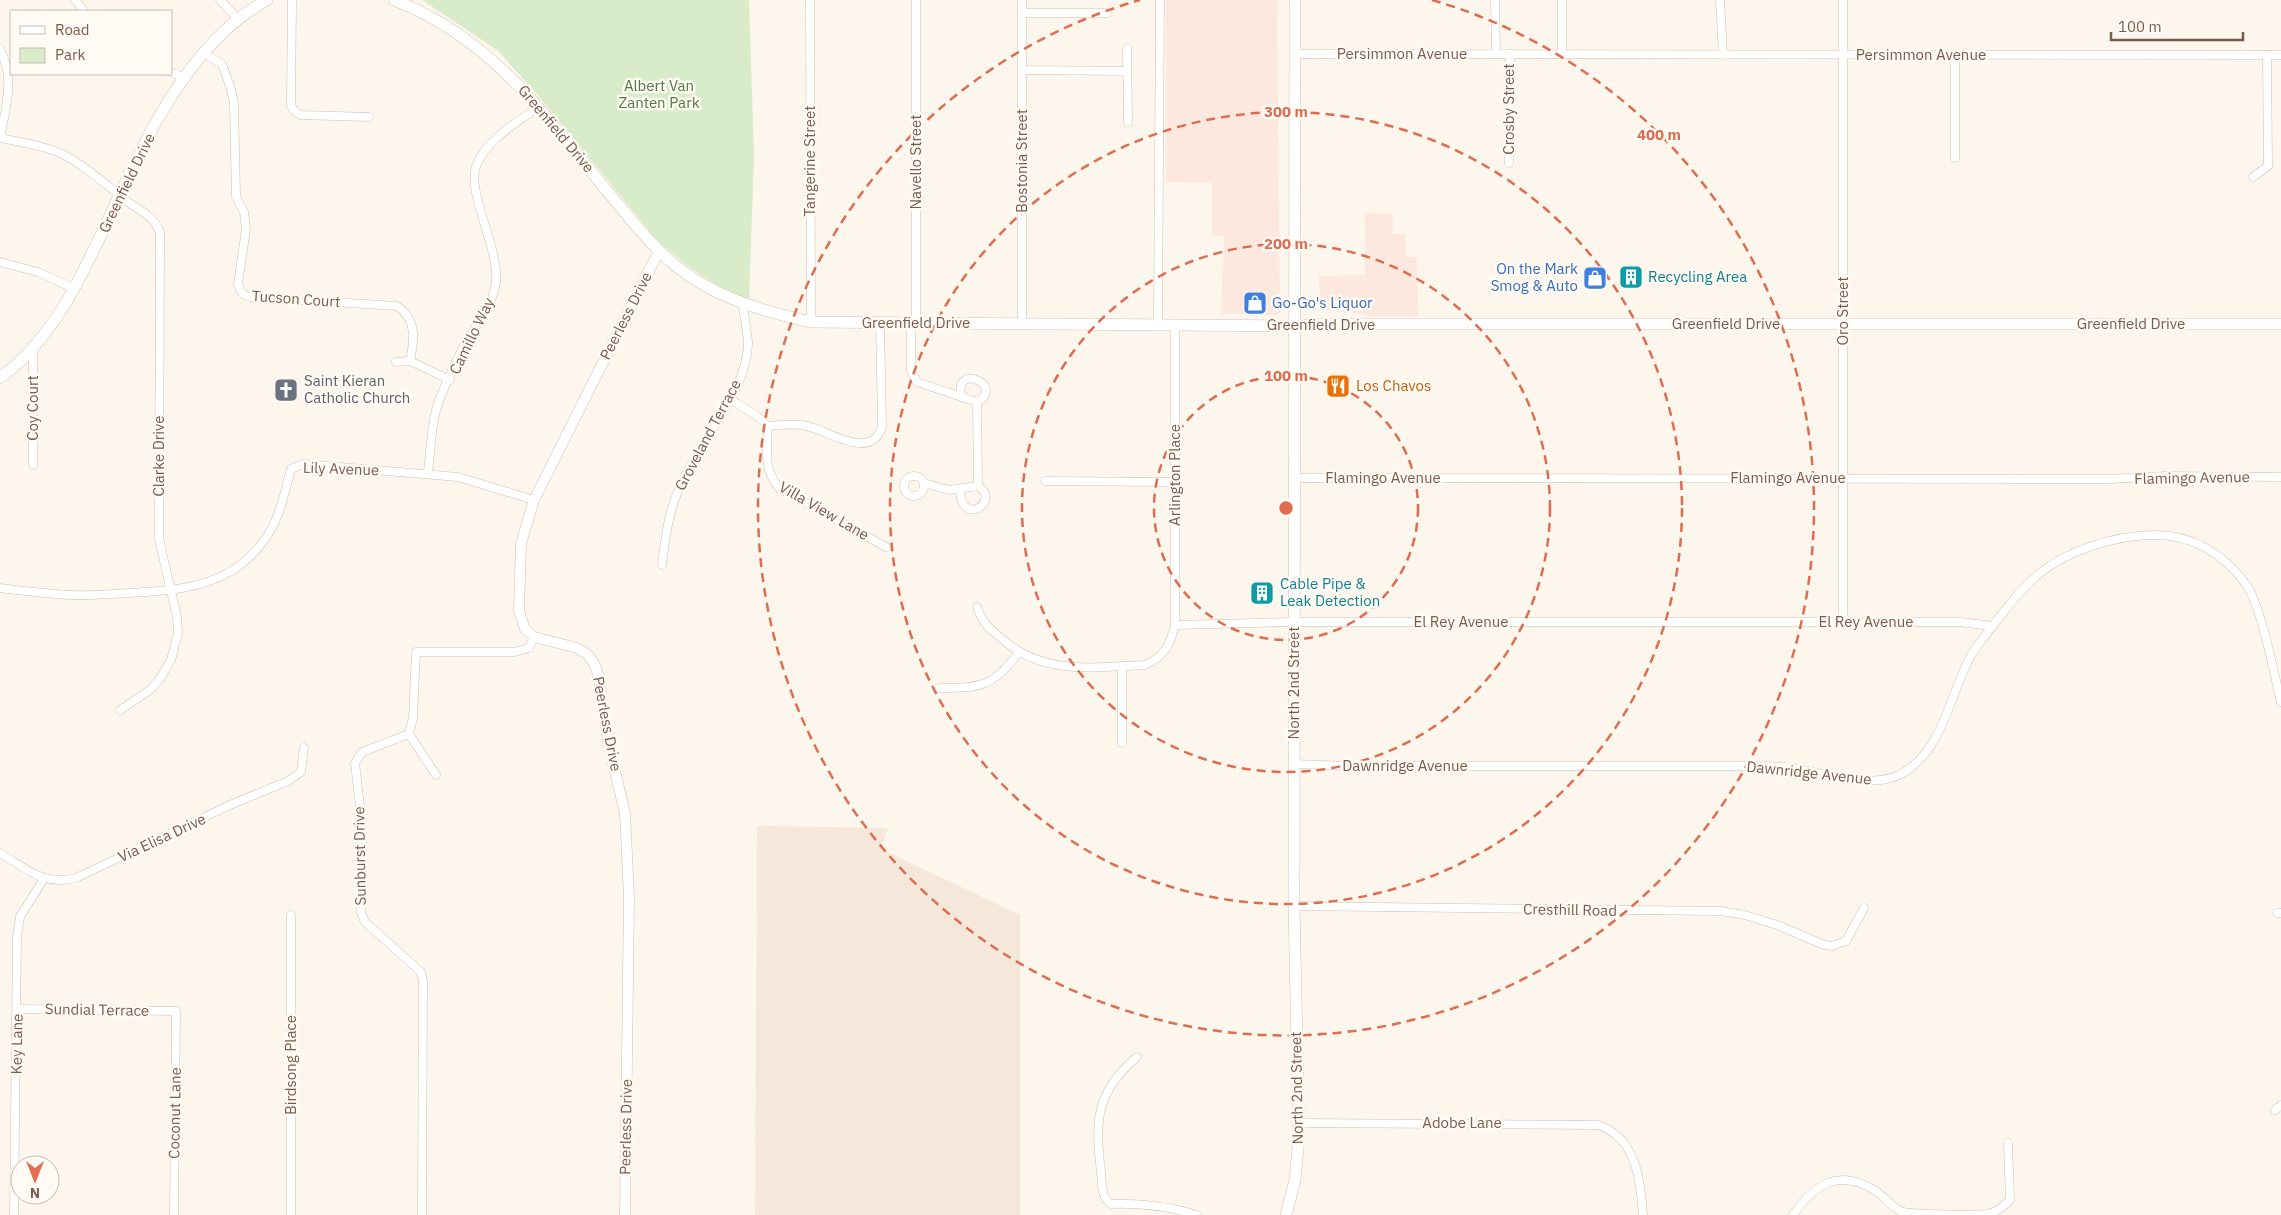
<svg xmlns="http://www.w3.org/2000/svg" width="2281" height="1215" font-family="'IBM Plex Sans',sans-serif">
<rect width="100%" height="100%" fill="#fdf6ec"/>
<path fill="#f5e8da" d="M757,826L888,828L881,849L1020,915V1215H755Z"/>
<g fill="#fde8e0">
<path d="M1166,0H1277L1280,313L1276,315L1221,314L1224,236L1212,235V183L1166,182Z"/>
<path d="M1365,213H1393V234H1406V257H1417L1418,316H1371L1320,309L1319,276L1365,275Z"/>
</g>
<path fill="#d8ecc9" d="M422,0H749L754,156L749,302C714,285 684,266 655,238L536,93L497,50Z"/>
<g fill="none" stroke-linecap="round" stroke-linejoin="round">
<g stroke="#d1beb0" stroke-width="9">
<g id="minor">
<path d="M75,0L84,11"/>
<path d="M220,0L238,19"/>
<path d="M292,0L291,105L294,111L301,115L369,117"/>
<path d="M810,0L811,322"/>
<path d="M1022,0V322"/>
<path d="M1495,0L1496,54"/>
<path d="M1720,0L1723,55"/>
<path d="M1843,0V622"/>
<path d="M1022,13H1107"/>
<path d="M1127,48L1128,122"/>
<path d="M0,49C15,78 6,108 0,138"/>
<path d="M202,52L222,64L231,89L234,104L236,197L244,212L246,229L238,284C240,291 242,295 250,297L397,306C418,320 414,341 410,361"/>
<path d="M1294,54L2281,55"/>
<path d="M1562,54V0"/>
<path d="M1955,55V158"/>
<path d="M1023,70L1127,71"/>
<path d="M171,72L182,77"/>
<path d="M0,138C20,142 41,145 60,153C85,165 106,185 128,202C142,212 154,216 160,233L159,539L177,617L178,633L171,660L160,679L150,690L120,710"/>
<path d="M1509,163L1510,54"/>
<path d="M2253,177L2268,166L2267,55"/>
<path d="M0,262L38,272L75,289"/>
<path d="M911,324V371L917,382L977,402L978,486L949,490L924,483"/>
<path d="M916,324V0"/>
<path d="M1158,324L1160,0"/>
<path d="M33,350V465"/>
<path d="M396,362L410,361L450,380"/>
<path d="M962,397C951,362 1007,385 977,402"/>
<path d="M730,399L757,416L768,426C767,449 763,469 779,488L886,547"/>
<path d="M768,426C781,425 794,423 807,426C829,431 872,462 882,426L880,324"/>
<path d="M428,473C431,448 431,421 440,398C448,379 459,353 470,336C481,318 493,303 496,282C499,247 467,194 476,167C484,141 518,122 538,107"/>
<circle cx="914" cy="486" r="10"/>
<path d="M1294,478L2109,479L2165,476L2281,477"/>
<path d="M1045,481L1175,482"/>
<path d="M960,489C960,528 1002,502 978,486"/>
<path d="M662,565C665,540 668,515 678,491C696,446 748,392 748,342C747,330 744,316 743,304"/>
<path d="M0,588C24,591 48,594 72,595C91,596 110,594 129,593C185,590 236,586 269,533C281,514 285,490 291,469L303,464L458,477L534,500"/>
<path d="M977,607C983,624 989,628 1002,639C1044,676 1093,667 1145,665C1165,657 1170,644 1175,625V324"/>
<path d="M1175,625L1294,622H1960L1993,626"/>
<path d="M1122,666V743"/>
<path d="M940,688C979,688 994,687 1018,653"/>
<path d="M409,734L413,718L416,652H515L529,648L534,637"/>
<path d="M1294,764L1348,766H1754C1767,766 1780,766 1792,768C1825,773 1871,791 1903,773C1941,751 1950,698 1968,661C1974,648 1986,635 1994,624C2006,609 2017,594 2031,581C2062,551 2114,535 2156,535C2192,535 2224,554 2245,583C2261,603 2274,675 2281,702"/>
<path d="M0,853C27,869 43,886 76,878L230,805L288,781L301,772L304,748"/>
<path d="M1294,906L1720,911L1745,915L1780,926L1824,945L1832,946L1846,941L1864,908"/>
<path d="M2277,913H2281"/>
<path d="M291,915V1215"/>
<path d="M17,1009L176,1011L174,1215"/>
<path d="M1137,1057C1095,1092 1095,1122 1101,1172C1102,1184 1101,1197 1111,1204C1142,1203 1168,1206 1197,1215"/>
<path d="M2275,1110L2281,1105"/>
<path d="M1298,1123L1598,1125C1637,1138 1640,1180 1643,1215"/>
<path d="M14,1215L17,936L20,917L43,880"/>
<path d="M422,1215L423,982L421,972L365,922L361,913L362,824L355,763L362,752L409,734L436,775"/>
<path d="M1793,1215C1815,1183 1840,1168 1876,1191C1885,1197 1893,1209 1903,1212C1916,1215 1974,1215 1988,1214C1997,1212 2004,1206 2010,1200L2008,1143"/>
</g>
</g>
<g stroke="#d1beb0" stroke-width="11">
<path id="tertiary" d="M625,1215L629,898L625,813L608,742L598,674L594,663L587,654L577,648L534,637L525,629L519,611L521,543L534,500L659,251"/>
</g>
<g stroke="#d6c0b0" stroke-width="12">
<g id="secondary">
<path d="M394,0C491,38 544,113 607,191C629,217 650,245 676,266C715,298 763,311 811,322L1294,326L1332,324H2281"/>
<path d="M0,378C53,339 81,278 108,220C144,141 188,43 267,0"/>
<path d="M1286,1215L1295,1180L1299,1137L1294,906L1295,0"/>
</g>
</g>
<use href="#minor" stroke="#fff" stroke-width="8"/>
<use href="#tertiary" stroke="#fff" stroke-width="10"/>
<use href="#secondary" stroke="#fff" stroke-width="11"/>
</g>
<g fill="none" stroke="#dc6d51" stroke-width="2.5" stroke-dasharray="9 6">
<circle cx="1286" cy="508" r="132"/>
<circle cx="1286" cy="508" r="264"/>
<circle cx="1286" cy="508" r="396"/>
<path d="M1432 0A528 528 0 1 1 1140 0"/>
</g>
<defs>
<g id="building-square" transform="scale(1.25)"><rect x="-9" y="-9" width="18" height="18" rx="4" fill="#0f9aa8" stroke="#fffaf3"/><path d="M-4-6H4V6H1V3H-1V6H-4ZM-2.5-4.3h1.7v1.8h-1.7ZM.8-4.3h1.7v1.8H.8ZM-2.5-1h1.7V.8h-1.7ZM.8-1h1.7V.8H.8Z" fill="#fff"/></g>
<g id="shop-square" transform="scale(1.25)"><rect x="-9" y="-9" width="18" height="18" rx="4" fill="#3f7fe0" stroke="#fffaf3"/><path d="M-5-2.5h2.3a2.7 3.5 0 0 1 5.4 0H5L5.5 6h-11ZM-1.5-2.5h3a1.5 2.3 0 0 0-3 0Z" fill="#fff"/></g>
<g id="restaurant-square" transform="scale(1.25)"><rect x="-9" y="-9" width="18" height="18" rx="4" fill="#e8710a" stroke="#fffaf3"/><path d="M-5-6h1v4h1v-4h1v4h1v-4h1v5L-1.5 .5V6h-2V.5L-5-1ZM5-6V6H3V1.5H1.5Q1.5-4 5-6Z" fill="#fff"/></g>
<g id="church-square" transform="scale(1.25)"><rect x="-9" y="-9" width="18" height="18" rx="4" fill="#6b7280" stroke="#fffaf3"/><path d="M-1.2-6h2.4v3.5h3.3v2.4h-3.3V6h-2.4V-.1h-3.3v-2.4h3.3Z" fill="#fff"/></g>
</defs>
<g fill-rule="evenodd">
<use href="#building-square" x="1631" y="277"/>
<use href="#shop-square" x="1595" y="278"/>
<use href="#shop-square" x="1255" y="303"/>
<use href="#restaurant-square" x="1338" y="386"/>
<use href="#church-square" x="286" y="390"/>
<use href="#building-square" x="1262" y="593"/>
</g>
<g text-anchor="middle" stroke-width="5" stroke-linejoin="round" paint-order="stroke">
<g font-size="15" fill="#7a5c4d" stroke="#fffaf3">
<text x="1402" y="59">Persimmon Avenue</text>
<text x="1921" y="60">Persimmon Avenue</text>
<text transform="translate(1509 109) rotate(-90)" y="5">Crosby Street</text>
<text transform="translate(556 129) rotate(50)" y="5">Greenfield Drive</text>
<text transform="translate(810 161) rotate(-90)" y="5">Tangerine Street</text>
<text transform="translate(1022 161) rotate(-90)" y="5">Bostonia Street</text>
<text transform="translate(916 162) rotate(-90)" y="5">Navello Street</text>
<text transform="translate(127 183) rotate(-64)" y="5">Greenfield Drive</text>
<text transform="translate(296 299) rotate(4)" y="5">Tucson Court</text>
<text transform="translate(1843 311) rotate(-90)" y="5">Oro Street</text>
<text transform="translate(626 316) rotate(-63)" y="5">Peerless Drive</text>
<text x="916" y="328">Greenfield Drive</text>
<text x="1726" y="329">Greenfield Drive</text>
<text x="2131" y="329">Greenfield Drive</text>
<text x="1321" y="330">Greenfield Drive</text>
<text transform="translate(472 336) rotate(-64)" y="5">Camillo Way</text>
<text transform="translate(33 408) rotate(-90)" y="5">Coy Court</text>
<text transform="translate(708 435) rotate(-62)" y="5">Groveland Terrace</text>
<text transform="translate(159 456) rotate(-90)" y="5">Clarke Drive</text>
<text transform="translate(341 469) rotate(2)" y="5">Lily Avenue</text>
<text transform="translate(1175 475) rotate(-90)" y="5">Arlington Place</text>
<text x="1383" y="483">Flamingo Avenue</text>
<text x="1788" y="483">Flamingo Avenue</text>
<text transform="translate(2192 478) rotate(-1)" y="5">Flamingo Avenue</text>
<text transform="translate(824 511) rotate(30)" y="5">Villa View Lane</text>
<text x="1461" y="627">El Rey Avenue</text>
<text x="1866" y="627">El Rey Avenue</text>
<text transform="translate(1294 683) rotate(-90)" y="5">North 2nd Street</text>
<text transform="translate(607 724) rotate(79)" y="5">Peerless Drive</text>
<text x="1405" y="771">Dawnridge Avenue</text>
<text transform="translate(1809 773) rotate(6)" y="5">Dawnridge Avenue</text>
<text transform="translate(162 838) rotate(-25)" y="5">Via Elisa Drive</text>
<text transform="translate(360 856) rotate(-91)" y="5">Sunburst Drive</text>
<text transform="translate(1570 910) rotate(1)" y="5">Cresthill Road</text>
<text transform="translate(97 1010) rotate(1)" y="5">Sundial Terrace</text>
<text transform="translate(17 1044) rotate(-89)" y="5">Key Lane</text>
<text transform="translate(291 1065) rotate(-90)" y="5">Birdsong Place</text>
<text transform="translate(1297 1088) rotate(-91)" y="5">North 2nd Street</text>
<text transform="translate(175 1113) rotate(-89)" y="5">Coconut Lane</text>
<text x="1462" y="1128">Adobe Lane</text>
<text transform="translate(626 1127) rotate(-89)" y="5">Peerless Drive</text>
</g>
<g font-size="15" fill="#537a41" stroke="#fffaf3">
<text x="659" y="91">Albert Van<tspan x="659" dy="17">Zanten Park</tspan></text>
</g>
<g font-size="15" fill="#366cbe" stroke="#fffaf3" text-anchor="end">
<text x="1578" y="274">On the Mark<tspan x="1578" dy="17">Smog &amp; Auto</tspan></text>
<text x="1272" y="308" text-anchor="start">Go-Go's Liquor</text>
</g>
<g font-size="15" fill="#0d838f" stroke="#fffaf3" text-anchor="start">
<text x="1648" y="282">Recycling Area</text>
<text x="1280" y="589">Cable Pipe &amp;<tspan x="1280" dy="17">Leak Detection</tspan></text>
</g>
<g font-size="15" fill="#5b616d" stroke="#fffaf3" text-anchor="start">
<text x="304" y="386">Saint Kieran<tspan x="304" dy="17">Catholic Church</tspan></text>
</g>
<g font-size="15" fill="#c56008" stroke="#fffaf3" text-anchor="start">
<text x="1356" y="391">Los Chavos</text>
</g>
</g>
<circle cx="1286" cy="508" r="8" fill="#dc6d51" stroke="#fffaf3" stroke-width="2.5"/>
<g font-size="15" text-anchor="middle" font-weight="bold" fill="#dc6d51" stroke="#fffaf3" stroke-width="5" stroke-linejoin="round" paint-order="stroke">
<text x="1286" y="117">300 m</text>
<text x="1659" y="140">400 m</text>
<text x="1286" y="249">200 m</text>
<text x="1286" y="381">100 m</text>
</g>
<rect x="10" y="10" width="162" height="65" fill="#fffaf3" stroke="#cabbb1"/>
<rect x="20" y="26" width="25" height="8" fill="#ffffff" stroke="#cabbb1"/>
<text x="55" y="35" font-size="15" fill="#7a5c4d">Road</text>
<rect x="20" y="48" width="25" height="15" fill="#d8ecc9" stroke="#cabbb1"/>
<text x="55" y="60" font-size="15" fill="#7a5c4d">Park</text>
<g transform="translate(35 1180) rotate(180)"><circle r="24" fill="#fffaf3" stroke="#cabbb1"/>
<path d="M0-4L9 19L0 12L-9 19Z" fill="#e76f51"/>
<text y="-8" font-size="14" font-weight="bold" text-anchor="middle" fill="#7a5c4d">N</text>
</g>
<path d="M2111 32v8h132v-8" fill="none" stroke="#7a5c4d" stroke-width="2.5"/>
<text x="2118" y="32" font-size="15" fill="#7a5c4d" stroke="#fffaf3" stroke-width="4" paint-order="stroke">100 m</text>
</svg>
